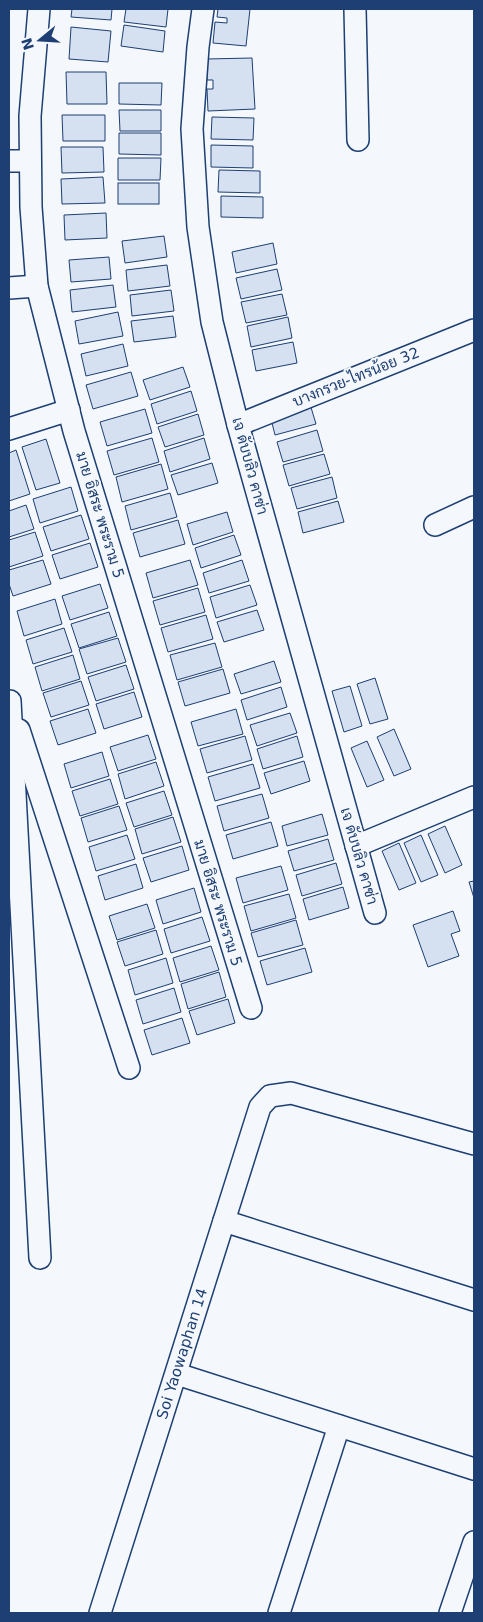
<svg xmlns="http://www.w3.org/2000/svg" width="483" height="1622" font-family="'DejaVu Sans',Sarabun,sans-serif">
<rect width="100%" height="100%" fill="#f4f7fb"/>
<g fill="#d5e0f0" stroke="#1d3f73">
<path d="M72,9H112L111,20L71,17Z"/>
<path d="M126,9H168L166,27L124,22Z"/>
<path d="M218,9H250L246,46L213,43L215,22L227,23V18L217,17Z"/>
<path d="M124,25L165,31L163,52L121,46Z"/>
<path d="M71,27L111,31L108,62L69,59Z"/>
<path d="M252,58L255,109L208,111L207,89H213V80H207L206,59Z"/>
<path d="M66,72H106L107,104H67Z"/>
<path d="M119,83H162L161,105L119,104Z"/>
<path d="M119,110H161V131H120Z"/>
<path d="M62,115H105V141H63Z"/>
<path d="M212,117L254,118L253,140L211,139Z"/>
<path d="M119,133H161V155L119,154Z"/>
<path d="M211,145L253,146V168L211,167Z"/>
<path d="M61,147H103L104,172L62,173Z"/>
<path d="M118,158H161L160,180H118Z"/>
<path d="M219,170L260,171V193L218,192Z"/>
<path d="M103,177L105,203L62,204L61,179Z"/>
<rect x="118" y="183" width="41" height="21"/>
<path d="M221,196L263,197V218L221,217Z"/>
<path d="M106,213L107,238L65,240L64,215Z"/>
<path d="M164,236L167,257L125,263L122,241Z"/>
<path d="M273,243L277,264L236,273L232,252Z"/>
<path d="M109,257L111,279L71,282L69,260Z"/>
<path d="M167,265L170,286L128,291L126,270Z"/>
<path d="M277,269L282,290L241,299L236,278Z"/>
<path d="M113,285L116,307L72,312L70,290Z"/>
<path d="M171,290L174,311L132,316L130,295Z"/>
<path d="M282,294L287,315L246,323L241,302Z"/>
<path d="M118,312L123,336L79,344L75,321Z"/>
<path d="M173,316L176,337L134,342L131,321Z"/>
<path d="M288,317L292,338L251,347L247,326Z"/>
<path d="M293,342L297,363L256,371L252,350Z"/>
<path d="M123,344L128,366L86,376L81,354Z"/>
<path d="M183,367L190,387L150,400L143,380Z"/>
<path d="M131,372L138,396L93,409L86,385Z"/>
<path d="M191,391L197,411L157,424L151,404Z"/>
<path d="M310,404L316,424L275,435L270,415Z"/>
<path d="M145,409L152,433L107,446L100,422Z"/>
<path d="M198,414L204,435L165,447L158,427Z"/>
<path d="M317,430L323,451L283,462L277,442Z"/>
<path d="M152,438L159,462L114,475L107,451Z"/>
<path d="M204,438L210,459L170,472L164,451Z"/>
<path d="M46,439L60,483L36,490L22,447Z"/>
<path d="M16,450L30,494L9,501V453Z"/>
<path d="M324,454L330,474L289,486L283,465Z"/>
<path d="M212,463L218,483L178,495L171,475Z"/>
<path d="M161,464L168,489L122,502L116,477Z"/>
<path d="M332,477L337,498L297,509L291,488Z"/>
<path d="M71,487L78,511L40,523L33,499Z"/>
<path d="M170,493L177,517L131,530L125,506Z"/>
<path d="M338,501L344,522L303,533L298,512Z"/>
<path d="M26,505L34,529L9,537V511Z"/>
<path d="M227,512L233,532L193,545L187,524Z"/>
<path d="M81,515L89,539L51,551L43,527Z"/>
<path d="M178,520L185,544L140,557L133,533Z"/>
<path d="M35,532L43,556L9,567V540Z"/>
<path d="M234,535L241,555L201,568L195,548Z"/>
<path d="M90,543L98,567L60,579L52,555Z"/>
<path d="M43,560L51,584L13,596L9,584V570Z"/>
<path d="M190,560L198,585L153,598L146,573Z"/>
<path d="M242,560L249,581L209,593L203,573Z"/>
<path d="M100,584L108,608L70,620L62,596Z"/>
<path d="M250,585L257,605L216,618L210,597Z"/>
<path d="M198,588L205,612L160,625L153,601Z"/>
<path d="M55,599L62,624L24,636L17,611Z"/>
<path d="M257,610L264,630L224,642L217,622Z"/>
<path d="M109,612L117,636L79,648L71,624Z"/>
<path d="M206,615L213,639L168,652L161,628Z"/>
<path d="M64,628L72,652L33,664L26,640Z"/>
<path d="M118,638L126,662L87,674L79,649Z"/>
<path d="M215,643L222,667L177,680L170,655Z"/>
<path d="M73,655L80,679L42,691L35,667Z"/>
<path d="M274,661L281,682L241,694L234,674Z"/>
<path d="M126,665L134,689L96,701L88,677Z"/>
<path d="M223,669L230,693L185,706L178,682Z"/>
<path d="M375,678L388,719L370,724L357,684Z"/>
<path d="M81,681L89,705L51,717L43,693Z"/>
<path d="M350,686L362,726L344,732L332,691Z"/>
<path d="M281,687L287,707L247,720L241,700Z"/>
<path d="M134,692L142,717L104,729L96,704Z"/>
<path d="M88,709L96,733L58,745L50,721Z"/>
<path d="M236,709L243,734L198,746L191,722Z"/>
<path d="M290,713L297,733L257,746L250,725Z"/>
<path d="M394,729L411,769L394,776L377,737Z"/>
<path d="M148,735L156,759L118,771L110,747Z"/>
<path d="M245,736L252,760L207,773L200,749Z"/>
<path d="M297,736L303,757L263,769L257,749Z"/>
<path d="M367,741L384,780L367,787L351,748Z"/>
<path d="M102,752L109,776L71,788L64,764Z"/>
<path d="M304,761L310,781L271,794L264,773Z"/>
<path d="M156,762L164,786L125,799L118,774Z"/>
<path d="M253,764L260,788L215,801L208,777Z"/>
<path d="M110,779L118,804L80,816L72,791Z"/>
<path d="M164,791L172,815L134,827L126,803Z"/>
<path d="M262,794L269,818L224,831L217,806Z"/>
<path d="M119,806L127,830L88,842L81,818Z"/>
<path d="M322,814L328,835L287,846L282,826Z"/>
<path d="M173,817L181,842L142,854L135,829Z"/>
<path d="M271,822L278,846L233,859L226,835Z"/>
<path d="M445,826L462,865L445,873L428,834Z"/>
<path d="M127,835L135,859L96,871L89,847Z"/>
<path d="M421,835L438,875L421,882L404,843Z"/>
<path d="M328,839L334,860L294,871L288,851Z"/>
<path d="M399,843L416,883L399,890L382,851Z"/>
<path d="M182,846L189,870L151,882L143,858Z"/>
<path d="M336,863L342,884L302,896L296,875Z"/>
<path d="M136,864L143,888L105,900L98,876Z"/>
<path d="M281,866L288,890L243,903L236,878Z"/>
<path d="M474,881V898L469,882Z"/>
<path d="M343,887L349,908L309,920L303,899Z"/>
<path d="M194,888L201,912L163,924L156,900Z"/>
<path d="M289,894L296,918L251,931L244,906Z"/>
<path d="M147,904L155,928L117,940L109,916Z"/>
<path d="M453,911L460,931L451,934L459,956L428,967L413,925Z"/>
<path d="M202,917L210,941L171,953L164,929Z"/>
<path d="M296,920L303,945L258,957L251,933Z"/>
<path d="M156,930L163,954L125,966L117,942Z"/>
<path d="M211,946L219,970L180,982L173,958Z"/>
<path d="M305,948L312,972L267,985L260,961Z"/>
<path d="M166,958L173,983L135,995L128,970Z"/>
<path d="M219,972L226,997L188,1009L181,984Z"/>
<path d="M174,988L181,1012L143,1024L136,1000Z"/>
<path d="M228,999L235,1023L197,1035L189,1011Z"/>
<path d="M182,1018L190,1043L152,1055L144,1030Z"/>
</g>
<g fill="none" stroke-linecap="round" stroke-linejoin="round">
<g stroke="#1d3f73" stroke-width="24">
<g id="street">
<path d="M39,9L30,116L31,207L37,286L74,431L251,1008"/>
<path d="M203,9L198,47L192,129L198,227L212,322L238,425L375,913"/>
<path d="M355,9L358,140"/>
<path d="M9,161H30"/>
<path d="M9,288L37,286"/>
<path d="M238,425L474,330"/>
<path d="M9,429L69,410"/>
<path d="M435,525L474,507"/>
<path d="M10,701L40,1258"/>
<path d="M19,730L129,1068"/>
<path d="M356,846L474,797"/>
<path d="M224,1221L474,1300"/>
<path d="M177,1374L474,1469"/>
<path id="s1" d="M100,1613L260,1107L270,1096L291,1093L474,1144"/>
<path d="M279,1613L339,1426"/>
<path d="M450,1613L474,1542"/>
</g>
</g>
<use href="#street" stroke="#f4f7fb" stroke-width="21"/>
</g>
<g text-anchor="middle" stroke-width="4" stroke-linejoin="round" paint-order="stroke">
<g font-size="15" fill="#1d3f73" stroke="#f4f7fb">
<text transform="translate(356 377) rotate(-22)" y="5">บางกรวย-ไทรน้อย 32</text>
<text transform="translate(250 466) rotate(75)" y="5">เจ ดับบลิว คาซ่า</text>
<text transform="translate(100 515) rotate(73)" y="5">มาย อิสระ พระราม 5</text>
<text transform="translate(359 856) rotate(74)" y="5">เจ ดับบลิว คาซ่า</text>
<text transform="translate(218 903) rotate(73)" y="5">มาย อิสระ พระราม 5</text>
<text dy="5" stroke="none"><textPath href="#s1" startOffset="272">Soi Yaowaphan 14</textPath></text>
</g>
</g>
<rect width="483" height="1622" fill="none" stroke="#1d3f73" stroke-width="20"/>
<g transform="translate(40 40) rotate(252)" stroke="#f4f7fb" stroke-width="4" paint-order="stroke">
<path d="M0-4L9 19L0 12L-9 19Z" fill="#1d3f73"/>
<text y="-8" font-size="14" font-weight="bold" text-anchor="middle" fill="#1d3f73">N</text>
</g>
</svg>
